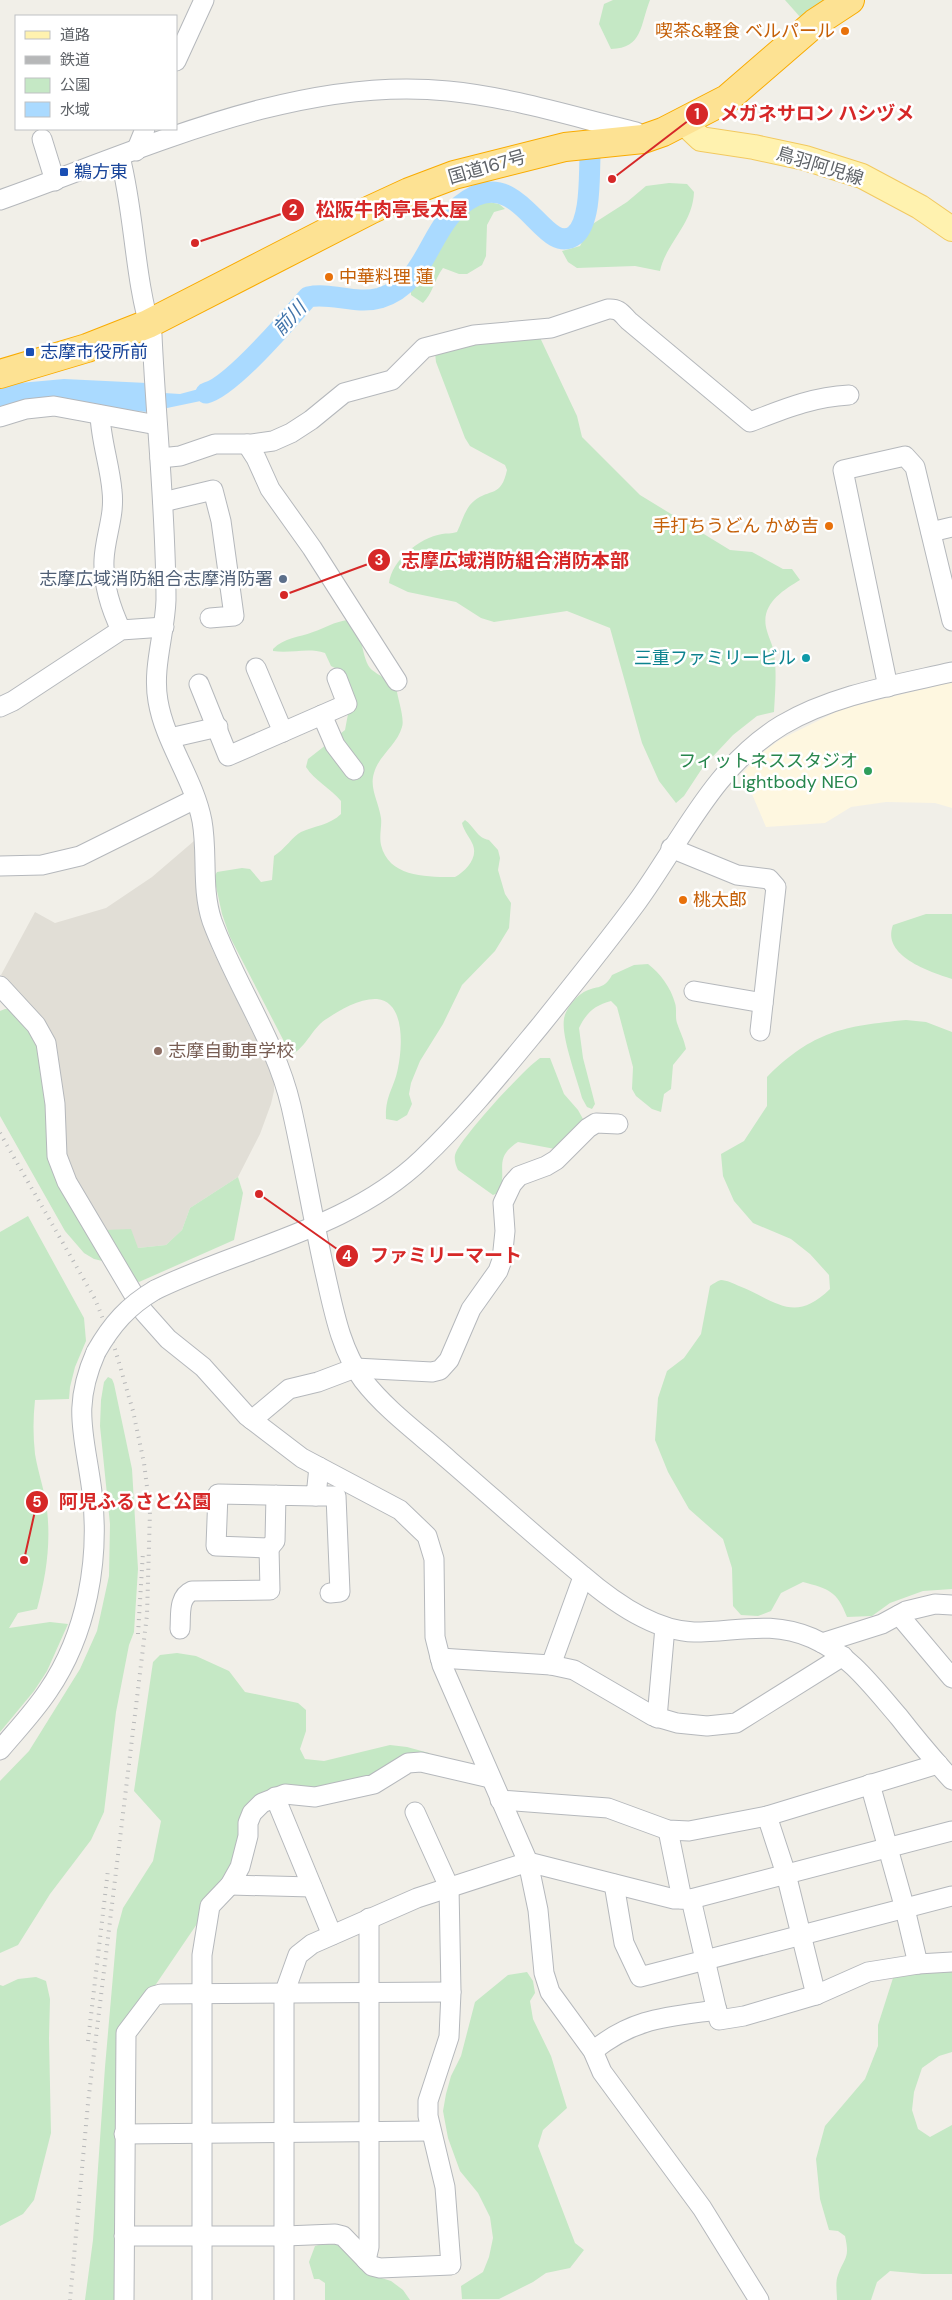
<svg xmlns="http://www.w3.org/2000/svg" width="952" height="2300" font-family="'DM Sans','Noto Sans JP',sans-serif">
<rect width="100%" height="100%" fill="#f1efe8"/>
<path fill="#fef7e0" d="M952,682V808L935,803L886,802L851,807L825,823L766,827L743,773L759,755L781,739L842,709Z"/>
<path fill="#e1ded6" d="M194,841L202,915L212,949L274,1077V1091L271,1104L260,1134L238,1177L190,1208L182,1230L166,1245L138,1248L104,1230L68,1166L34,1011L1,975L35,912L55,923L106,908L152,877Z"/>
<g fill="#c5e8c5">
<path d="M613,0H650C640,25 643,48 611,49L599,24L604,4Z"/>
<path d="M785,0H825L801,18Z"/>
<path d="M669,183L687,184L694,192C693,224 666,243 660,271L635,266L577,268L568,262L562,251L580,246L591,225L627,202L646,186Z"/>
<path d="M488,202L499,204L505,209L494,212L487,225L486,256L482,265L467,274H459L443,268C434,280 433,293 423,303L411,295V288C439,258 443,213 488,202Z"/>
<path d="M535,327L577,416L582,437L640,495L730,550L752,552L783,569H792L800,580C782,591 759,605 767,631C769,638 773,646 774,653C777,673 775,693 774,712L757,716L733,735L703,767L684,796L676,803L659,781L642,743L610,628L567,611L494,622L481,618L456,602L408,592L389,583C392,560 419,538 442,534C447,533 451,534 457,532C462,522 465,508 474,501C490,488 501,498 507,470L505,465L470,446L465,438L436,362L435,353Z"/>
<path d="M347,620C364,628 360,654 370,668C373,672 390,681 396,686C397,697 405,718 402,727C397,745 379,755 374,773C369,788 379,803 381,818C382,826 379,836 381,845C389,878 428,877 455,877C466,871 478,858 473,845C470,837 464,832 462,823L465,820C474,826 477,838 489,840L498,850L500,858L498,870L505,894L511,903L509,928L495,951L462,985L443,1024L420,1061L411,1083L409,1094L412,1104L407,1115L397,1121L386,1119C385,1095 394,1089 398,1068C402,1049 406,1002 377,999C361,998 341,1009 328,1018C312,1027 307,1047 291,1055L230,937L222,914L214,877L217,872L242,868L250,869L261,882L272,880L274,856C284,850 294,835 301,832C314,826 330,825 341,814V801C330,788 314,780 306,767L308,759L345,730L351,698L339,670L331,666L325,653C307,647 291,654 273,651V649C285,637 298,638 313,632C325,628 334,622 347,620Z"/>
<path d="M926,914H952V979C930,972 881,956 893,925Z"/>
<path d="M648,964C660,973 671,988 675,1003C677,1009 675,1017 677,1023C680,1032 684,1039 686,1049L673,1065L671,1089L664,1094L661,1112L652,1109L636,1096L632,1089L633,1067L617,1007L611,1001C595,1005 586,1013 579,1028L583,1058L595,1104L592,1109L587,1107L582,1098C577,1078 561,1037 564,1019C565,1010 574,999 581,994C595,984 603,992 612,975L634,965Z"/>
<path d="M5,1009H12L21,1015L36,1043L44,1065L46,1124L50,1151L104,1230L131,1229L138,1248L166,1245L182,1230L190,1208L238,1177L243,1193L234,1240L139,1282L131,1278L123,1266L94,1259L84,1253L65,1231L0,1116V1011Z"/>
<path d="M906,1020L926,1022L952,1032V1589L923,1591L890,1603L872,1616L847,1617C837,1591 829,1589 803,1582L781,1593L771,1611L758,1616L741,1615L733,1606L732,1568L723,1539L689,1509L668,1472L655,1440L658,1398L667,1371L684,1358L701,1334L710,1286C713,1284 717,1281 721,1280C726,1280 735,1284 739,1286C777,1301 794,1324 830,1289L829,1275L810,1254L791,1239L753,1223L734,1201L723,1176L721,1154L744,1141L767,1106V1077C813,1031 844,1026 906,1020Z"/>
<path d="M540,1058H550L564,1094L578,1110L583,1119L578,1133L555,1149L518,1142C493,1158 507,1169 500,1192L493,1195L458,1170C456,1166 454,1160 455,1155C460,1138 524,1069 540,1058Z"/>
<path d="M28,1216L84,1318L86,1341L75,1367L70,1387L69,1399L35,1400C33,1418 33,1436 35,1454C38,1473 45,1491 47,1510C51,1544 46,1577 37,1609L18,1613L9,1628L50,1622L68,1624L47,1671L34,1691L0,1732V1232Z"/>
<path d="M108,1377L112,1379L114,1384L132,1469L138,1569L134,1632L129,1645L116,1712L104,1812L91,1840L50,1894L18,1945L0,1953V1781L29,1751L80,1669L97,1631L109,1576L110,1524L100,1426L101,1400L104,1382Z"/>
<path d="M177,1653L196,1656L229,1671L245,1692L298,1703L306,1710V1731L300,1749L305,1759L324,1761L390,1745L407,1747L429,1753V1756L330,1790L260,1800L235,1868L133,2018L118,2300H85L93,2240L105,2067L117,1930L123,1908L153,1861L161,1821L134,1791L153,1662L160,1655Z"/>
<path d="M952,1971V2052L939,2056L922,2068L914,2092L912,2110L918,2129L930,2137L952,2125V2274H923L890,2271L877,2282L871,2300H837C837,2293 835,2282 838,2275C845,2256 850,2259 845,2236L838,2231L829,2230L820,2199L816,2159L825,2126L865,2079L878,2046V2025L893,1978L907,1972Z"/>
<path d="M527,1972L533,1981L535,1993L530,2001L533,2019L551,2056L567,2108L543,2130L538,2146L575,2243L584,2250L570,2268L546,2273L533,2282L499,2299H462L461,2286L483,2272L489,2257L493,2238L490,2217L478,2193L460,2171L448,2138L443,2111L446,2094L451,2076L461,2056L475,2002L508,1975Z"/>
<path d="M36,1977L46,1981L50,1999L49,2038L51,2133L34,2200L23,2214L0,2226V1985L3,1986L18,1979Z"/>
<path d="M330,2242H342L372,2275L391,2281L403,2290L410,2300H325V2283L319,2279H314L309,2262L315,2246Z"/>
</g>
<path fill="#aadaff" d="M228,376L233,384L215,398L148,412L38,403L0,412V389L20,383L64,379L147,383L164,393L180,394L210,386Z"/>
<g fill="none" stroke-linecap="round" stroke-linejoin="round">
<path stroke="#aadaff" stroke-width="21" d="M206,393C231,387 289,319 308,297C332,292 355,305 380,298C432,282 427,219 475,196C523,173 545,258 575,235C591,221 589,178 590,158"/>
<g stroke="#b5b8bc" stroke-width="21">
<g id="minor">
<path d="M176,61L204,0"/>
<path d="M42,139L55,181"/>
<path d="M136,151L145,129"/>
<path d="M120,157C135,215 134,278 152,335C156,423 166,512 166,600C165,633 152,668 158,701C165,743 194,779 202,821C208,854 201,888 212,921C235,984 276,1041 291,1106C304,1163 313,1220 326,1277C334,1312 341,1350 363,1380C387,1411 421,1435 450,1461C494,1499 537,1538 582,1575C612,1601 653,1631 694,1632C737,1632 770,1620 812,1638C849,1654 873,1687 899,1717C916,1739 934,1760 952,1780"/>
<path d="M0,200C139,151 297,75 448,91C511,97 574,117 636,132L642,138"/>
<path d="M100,415C101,441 110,466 112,491C115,516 105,536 104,560C103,584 111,609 121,630"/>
<path d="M0,417L26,409L54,406L157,425"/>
<path d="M247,444L256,458L270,489L312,548L397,681"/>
<path d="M160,458L180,456L215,444H252L273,441L291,433L311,420L344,393L392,380L424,348L474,335L551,328L608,309C619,308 622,314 629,321L750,422C784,409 812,397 849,395"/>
<path d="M163,502L213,490L221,521L234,616L210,618"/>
<path d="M931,532L952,527"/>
<path d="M256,668L283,732"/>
<path d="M199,684L228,756L347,704L337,678"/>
<path d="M888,687L843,470L905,456L915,467L952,621"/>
<path d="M0,707L13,701L121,630L164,627"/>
<path d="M322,715L335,745L354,770"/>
<path d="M170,738L218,727"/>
<path d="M671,848L737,875L769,879L776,887L760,1031"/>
<path d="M0,866L42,865L80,856L195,799"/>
<path d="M0,986L36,1025L46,1043L55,1104L57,1156L67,1182L144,1312L168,1339L203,1367L247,1416L302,1458L400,1510L427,1536L434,1559L435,1637L442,1665L528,1862L538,1910L544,1973L550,1992L593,2051L602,2072L702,2208L759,2300"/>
<path d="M694,991L763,1003"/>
<path d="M155,1290C243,1247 349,1229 422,1159C465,1118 502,1072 540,1026C573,985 606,944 637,902C682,840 714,766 782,725C833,695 895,685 952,672"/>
<path d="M252,1420L289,1389L318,1382L355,1368L432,1372L440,1370L449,1360L471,1309L498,1271L502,1260L505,1231L503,1203L512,1184L519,1176L546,1166L556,1160L588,1128L596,1123L618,1124"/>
<path d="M276,1495L275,1541L269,1548L216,1546L218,1494L316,1496L319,1467"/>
<path d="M316,1496H336L340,1592L330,1593"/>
<path d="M899,1615L952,1678"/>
<path d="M180,1629C181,1615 178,1597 192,1591L270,1590L269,1548"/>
<path d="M822,1643L882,1624L906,1611L935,1604L952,1605"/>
<path d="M440,1658L551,1665L574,1670L653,1716L677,1723L707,1726L736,1723L843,1656"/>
<path d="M551,1665L583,1577"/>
<path d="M657,1718L665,1627"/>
<path d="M0,1750C16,1731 34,1712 48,1691C87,1634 100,1560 92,1492C85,1435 71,1409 96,1352"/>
<path d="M870,1784L905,1909L918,1964"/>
<path d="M275,1797L332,1935"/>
<path d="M500,1800L608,1808L668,1830L689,1831L767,1816L938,1764"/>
<path d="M767,1816L786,1874L816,1995"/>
<path d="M668,1830L682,1899"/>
<path d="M614,1884L624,1943L640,1977L952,1896"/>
<path d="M230,1885L312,1887"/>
<path d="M691,1899L719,2020L744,2016L816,1995L868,1972L918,1964L952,1962"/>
<path d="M593,2051C633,2018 667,2017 717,2010"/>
<path d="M124,2134L431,2131"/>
<path d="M124,2236H285L335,2234L343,2236L372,2266L380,2268L451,2265L445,2187L428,2116V2101L449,2037L451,1992L449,1887L415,1812"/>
<path d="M366,2260L369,2247V1918"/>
<path d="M124,2300L126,2033L154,1996L161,1994L451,1992"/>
<path d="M202,2300V1955L210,1906L230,1885L240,1867L248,1836V1823L252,1813L262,1803L285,1794L315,1797L374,1784L408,1763L421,1762L490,1778"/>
<path d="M284,2300V1994L298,1955L312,1944L417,1898L528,1862L674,1899H691L952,1831"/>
</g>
</g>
<g stroke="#f2c960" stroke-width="26">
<path id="major" d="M683,122L701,139L754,147L805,158L862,176L920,207L952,229"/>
</g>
<g stroke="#f9ab00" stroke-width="30">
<path id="highway" d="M0,374L87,348L148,324L370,210L409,192L454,175L565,147L643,139L663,132L727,99L815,23L850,0"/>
</g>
<use href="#minor" stroke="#fff" stroke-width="19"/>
<use href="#major" stroke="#fff2af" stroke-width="24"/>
<use href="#highway" stroke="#fde293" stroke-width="28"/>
<g stroke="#b6b7b8" stroke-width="4" stroke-dasharray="1 6" stroke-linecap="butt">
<path d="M0,1133L95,1299L115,1349L133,1411L144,1463L150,1511L147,1615L88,2103L70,2300"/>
<path d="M138,1634L143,1552"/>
<path d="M88,2041L108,1870"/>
</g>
<g stroke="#b5b8bc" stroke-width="21" stroke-linecap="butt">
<path id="minor-bridge" d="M96,1352C112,1324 128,1306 155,1290"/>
</g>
<use href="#minor-bridge" stroke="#fff" stroke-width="19"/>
</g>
<g fill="#e8710a" stroke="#fff" stroke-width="2">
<circle cx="845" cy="31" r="5"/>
<circle cx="329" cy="277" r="5"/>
<circle cx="829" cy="526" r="5"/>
<circle cx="683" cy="900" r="5"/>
</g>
<g fill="#1a4fb4" stroke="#fff" stroke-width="2">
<rect x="59" y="167" width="10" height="10" rx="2.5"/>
<rect x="25" y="347" width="10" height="10" rx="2.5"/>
</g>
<circle fill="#5c6f8a" stroke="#fff" stroke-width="2" cx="283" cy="579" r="5"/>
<circle fill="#0f9aa8" stroke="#fff" stroke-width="2" cx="806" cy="658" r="5"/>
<circle fill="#2e9e5b" stroke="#fff" stroke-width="2" cx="868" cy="771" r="5"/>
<circle fill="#8d6e63" stroke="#fff" stroke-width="2" cx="158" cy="1051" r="5"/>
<g text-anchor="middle" stroke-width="5" stroke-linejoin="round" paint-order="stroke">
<g font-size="18" fill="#c56008" stroke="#fff" text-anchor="end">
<text x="835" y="37">喫茶&amp;軽食 ベルパール</text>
<text x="339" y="283" text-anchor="start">中華料理 蓮</text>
<text x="819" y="532">手打ちうどん かめ吉</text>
<text x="693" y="906" text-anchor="start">桃太郎</text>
</g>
<g font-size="18" fill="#5f6368" stroke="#fff">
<text transform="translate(820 166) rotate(17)" y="6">鳥羽阿児線</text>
<text transform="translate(487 167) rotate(-16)" y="6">国道167号</text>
</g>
<g font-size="18" fill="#164399" stroke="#fff" text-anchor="start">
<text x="74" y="178">鵜方東</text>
<text x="40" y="358">志摩市役所前</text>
</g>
<g font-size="18" fill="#4e5e75" stroke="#fff" text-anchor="end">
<text x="273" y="585">志摩広域消防組合志摩消防署</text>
</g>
<g font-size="18" fill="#0d838f" stroke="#fff" text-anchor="end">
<text x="796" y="664">三重ファミリービル</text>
</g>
<g font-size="18" fill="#27864d" stroke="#fff" text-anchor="end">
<text x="858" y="767">フィットネススタジオ<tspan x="858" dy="21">Lightbody NEO</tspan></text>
</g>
<g font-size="18" fill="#785e54" stroke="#fff" text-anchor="start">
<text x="168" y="1057">志摩自動車学校</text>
</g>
<g font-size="19" font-style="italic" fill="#4174aa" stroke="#fff">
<text transform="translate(289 318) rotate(-47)" y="7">前川</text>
</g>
</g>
<path fill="none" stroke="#d62828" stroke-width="2" d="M612 179L697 114M195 243L293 210M284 595L379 560M259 1194L347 1256M24 1560L37 1502"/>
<g fill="#d62828" stroke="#fff" stroke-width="2">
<circle cx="612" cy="179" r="5"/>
<circle cx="195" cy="243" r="5"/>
<circle cx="284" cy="595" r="5"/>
<circle cx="259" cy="1194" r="5"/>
<circle cx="24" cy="1560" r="5"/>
<circle cx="697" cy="114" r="12"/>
<circle cx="293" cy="210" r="12"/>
<circle cx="379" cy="560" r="12"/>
<circle cx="347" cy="1256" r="12"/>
<circle cx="37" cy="1502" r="12"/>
</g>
<g font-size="15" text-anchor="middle" font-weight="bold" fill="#fff">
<text x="697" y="119">1</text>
<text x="293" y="215">2</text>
<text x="379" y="565">3</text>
<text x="347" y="1261">4</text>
<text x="37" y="1507">5</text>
</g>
<g font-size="19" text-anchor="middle" font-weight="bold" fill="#d62828" stroke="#fff" stroke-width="5" stroke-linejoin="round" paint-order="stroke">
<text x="817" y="120">メガネサロン ハシヅメ</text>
<text x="392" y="216">松阪牛肉亭長太屋</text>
<text x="515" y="567">志摩広域消防組合消防本部</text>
<text x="446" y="1262">ファミリーマート</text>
<text x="135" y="1508">阿児ふるさと公園</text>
</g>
<rect x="15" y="15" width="162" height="115" fill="#ffffff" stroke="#bfc1c3"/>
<rect x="25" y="31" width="25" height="8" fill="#fff2af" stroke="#bfc1c3"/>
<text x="60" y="40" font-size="15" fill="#5f6368">道路</text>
<rect x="25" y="56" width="25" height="8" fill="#b6b7b8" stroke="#bfc1c3"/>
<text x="60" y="65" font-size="15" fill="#5f6368">鉄道</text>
<rect x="25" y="78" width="25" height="15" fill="#c5e8c5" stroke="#bfc1c3"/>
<text x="60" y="90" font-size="15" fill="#5f6368">公園</text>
<rect x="25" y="102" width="25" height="15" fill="#aadaff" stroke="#bfc1c3"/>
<text x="60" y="115" font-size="15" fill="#5f6368">水域</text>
</svg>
